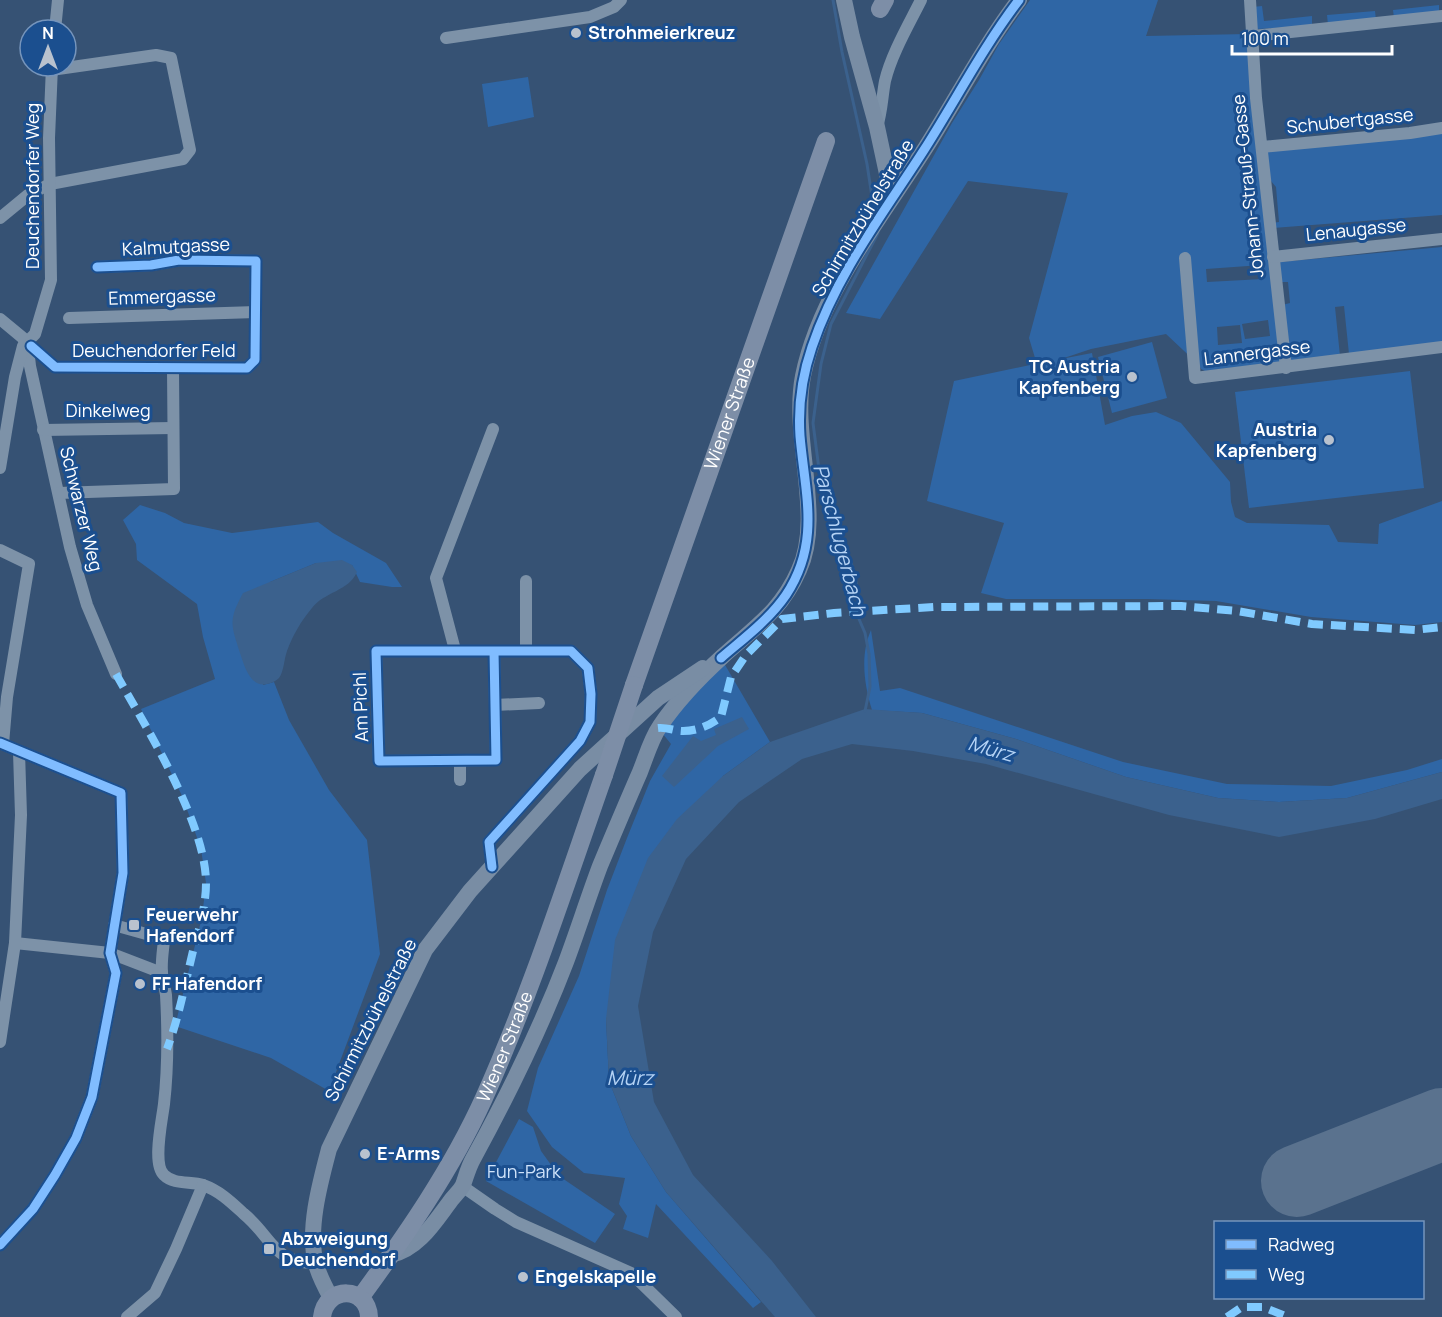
<svg xmlns="http://www.w3.org/2000/svg" width="1442" height="1317" font-family="Manrope,sans-serif">
<rect width="100%" height="100%" fill="#365274"/>
<g fill="#2f66a5" fill-rule="evenodd">
<path d="M1030,0H1158L1146,36L1248,34L1281,362L1205,371L1201,369L1199,365L1166,334L1091,349L1061,359L1092,353L1105,425L1132,416L1156,412L1181,423L1230,482L1231,502L1235,517L1247,523L1329,525L1338,542L1378,544L1379,524L1442,501V622L1415,625L1311,617L1216,601L1147,599H1006L981,593L1004,523L927,501L954,381L1049,361L1035,358L1029,338L1068,193L968,181L880,319L846,313L952,123L979,80L999,44ZM1262,265L1263,279L1207,282L1206,269ZM1268,320L1270,336L1245,339L1242,324ZM1240,325L1242,343L1218,345L1217,327Z"/>
<path d="M1439,5V13L1394,18L1393,10Z"/>
<path d="M1262,6L1264,21L1312,16V26L1256,29L1253,7Z"/>
<path d="M1375,11L1376,20L1328,25L1327,15Z"/>
<path d="M528,77L534,117L488,127L482,84Z"/>
<path d="M1442,131V215L1273,228L1272,223L1279,222L1276,187L1267,176V151Z"/>
<path d="M1442,247V342L1349,354L1344,306L1335,307L1340,356L1291,361L1282,305L1290,303L1288,282H1279L1278,264L1280,262Z"/>
<path d="M1152,342L1167,398L1112,413L1098,357Z"/>
<path d="M1410,371L1424,488L1249,508L1235,392Z"/>
<path d="M140,505L165,513L184,523L232,533L318,522L333,533L386,563L402,587H392L360,582L352,565L316,563L270,582L263,685L274,682L289,720L329,790L367,840L380,954L329,1091L271,1058L175,1026L202,917L206,883L201,849L183,798L141,709L215,679L203,637L197,604L137,560L136,544L123,520Z"/>
<path d="M871,630L880,691L900,688L1123,762L1227,784L1331,786L1407,770L1442,759V772L1347,798L1279,802L1218,798L1126,777L1016,739L922,713L872,710C864,684 860,655 871,630Z"/>
<path d="M721,658L770,742L723,776L606,1019L609,1081L631,1136L666,1192L761,1302L753,1308L656,1204L648,1238L623,1229L627,1216L619,1204L625,1178L584,1173L552,1147L527,1111L538,1068L579,976L607,890L627,838L650,781L671,744L658,728Z"/>
<path d="M519,1119L533,1127L541,1151L559,1176L615,1214L595,1243L486,1181Z"/>
</g>
<g fill="#3b618d">
<path d="M342,560L352,565L357,572C349,591 324,592 312,608C301,621 293,635 287,651C284,659 284,671 279,678C276,681 272,683 267,684C250,688 244,665 240,653C231,624 228,621 243,593L316,563Z"/>
<path d="M865,709L922,713L1016,739L1126,777L1218,798L1279,802L1347,798L1442,772V799L1375,819L1279,837L1169,815L986,764L913,751L852,744L802,759L739,802L686,859L653,932L638,1006L654,1102L693,1175L772,1261L816,1317H775L666,1192L631,1136L609,1081L606,1019L615,940L648,858L677,819L723,776L770,742Z"/>
<path d="M742,717L749,729L718,746L674,787L662,776L693,736L701,741L716,735L714,729Z"/>
</g>
<g fill="none" stroke-linecap="round" stroke-linejoin="round">
<g stroke="#3b618d" stroke-width="3">
<path d="M833,0L842,52L867,164L874,210"/>
<path d="M865,711L870,687L869,654L865,633L859,619L856,580L850,559L835,526L820,477L813,423L821,364L831,324L878,233"/>
</g>
<path stroke="#5a728e" stroke-width="72" d="M1297,1181L1442,1124"/>
<g stroke="#7d92a8" stroke-width="12">
<path d="M1250,0L1256,98L1286,368"/>
<path d="M55,30L58,0"/>
<path d="M1253,36L1442,16"/>
<path d="M446,38L590,17L614,7L621,0"/>
<path d="M877,127C882,111 882,97 885,81C891,55 909,24 921,0"/>
<path d="M1262,147L1410,133L1442,128"/>
<path d="M0,218L28,195L50,184L183,159L190,150L171,58L156,55L51,70"/>
<path d="M1273,257L1442,239"/>
<path d="M1185,258L1195,378L1442,347"/>
<path d="M69,318L256,312"/>
<path d="M0,319L23,338"/>
<path d="M31,338L35,334L51,280L49,138L52,66"/>
<path d="M31,346L55,367L247,368L255,360L256,261L179,260L151,265L97,267"/>
<path d="M28,348L30,366L70,547L87,605L116,674"/>
<path d="M43,430L173,428"/>
<path d="M0,468L15,377L23,346"/>
<path d="M59,493L174,489L173,369"/>
<path d="M0,550L29,564L7,697L3,744"/>
<path d="M526,581V651"/>
<path d="M455,650L436,578L493,429"/>
<path d="M495,705L539,703"/>
<path d="M0,743L121,793L123,873L110,953L116,973L92,1097L76,1138L55,1175L33,1209L0,1245"/>
<path d="M460,762V780"/>
<path d="M492,867L489,842L580,741L590,722L591,694L588,668L571,651H376L379,761L496,760L494,651"/>
<path d="M114,925L157,937L164,940C163,951 161,962 162,972C162,980 165,987 166,995C168,1031 168,1069 164,1104C162,1121 152,1164 164,1175C174,1185 191,1181 203,1185C220,1191 232,1203 244,1214C272,1237 273,1263 315,1263"/>
<path d="M15,943L110,953L162,973"/>
<path d="M0,1042L15,943L21,815L19,752"/>
<path d="M462,1186L495,1209L516,1222L631,1273L676,1317"/>
<path d="M127,1317L155,1293L176,1249L203,1185"/>
</g>
<g stroke="#798da4" stroke-width="16">
<path d="M844,0L852,37L877,127L892,197"/>
<path d="M391,1255C418,1249 434,1223 449,1203C453,1197 460,1191 463,1185C466,1177 468,1168 473,1159C508,1095 540,1030 566,962C578,930 588,898 600,866C613,835 626,804 640,772C646,757 651,739 660,726C677,701 701,676 723,656C755,627 781,611 799,570C824,517 791,437 803,376C820,292 881,218 926,147C957,98 984,46 1019,0"/>
<path d="M331,1298C325,1287 319,1276 316,1264C307,1230 320,1183 329,1149L425,950L470,891L580,769L658,698L703,668"/>
</g>
<g stroke="#7d8ea7" stroke-width="18">
<path d="M880,9L885,0"/>
<path id="s1" d="M634,685L826,141"/>
<path id="s2" d="M360,1298C406,1235 452,1169 484,1098C531,993 566,883 604,775"/>
<path d="M322,1317C326,1285 368,1286 369,1317"/>
</g>
<path stroke="#7d8ea7" stroke-width="18" d="M604,775L634,685"/>
<g stroke="#80caff" stroke-width="8" stroke-dasharray="15 8" stroke-linecap="butt">
<path d="M116,674C146,727 206,823 206,883C206,906 199,929 193,951C185,984 179,1017 167,1049"/>
<path d="M658,728C667,727 675,731 683,731C698,731 710,725 721,717L731,677L746,655L782,619L834,613L934,607L1181,606L1237,611L1312,624L1415,630L1442,627"/>
<path d="M1227,1317L1242,1307H1263L1288,1317"/>
</g>
<g stroke="#1b4f8f" stroke-width="13">
<g id="cycleway">
<path d="M31,346L55,367L247,368L255,360L256,261L179,260L151,265L97,267"/>
<path d="M721,658C743,639 769,620 786,595C821,542 805,494 800,436C798,406 802,376 812,347C837,273 883,214 924,150C956,100 983,47 1019,0"/>
<path d="M0,743L121,793L123,873L110,953L116,973L92,1097L76,1138L55,1175L33,1209L0,1245"/>
<path d="M492,867L489,842L580,741L590,722L591,694L588,668L571,651H376L379,761L496,760L494,651"/>
</g>
</g>
<use href="#cycleway" stroke="#80bcff" stroke-width="9"/>
</g>
<g fill="#b9c2ce" stroke="#1b4f8f" stroke-width="2">
<circle cx="576" cy="33" r="6"/>
<circle cx="1132" cy="377" r="6"/>
<circle cx="1329" cy="440" r="6"/>
<rect x="128" y="919" width="12" height="12" rx="3"/>
<circle cx="140" cy="984" r="6"/>
<circle cx="365" cy="1154" r="6"/>
<rect x="263" y="1243" width="12" height="12" rx="3"/>
<circle cx="523" cy="1277" r="6"/>
</g>
<g text-anchor="middle" stroke-width="6" stroke-linejoin="round" paint-order="stroke">
<g font-size="18" font-weight="bold" fill="#fff" stroke="#1b4f8f" text-anchor="start">
<text x="588" y="39">Strohmeierkreuz</text>
<text x="1120" y="373" text-anchor="end">TC Austria<tspan x="1120" dy="21">Kapfenberg</tspan></text>
<text x="1317" y="436" text-anchor="end">Austria<tspan x="1317" dy="21">Kapfenberg</tspan></text>
<text x="146" y="921">Feuerwehr<tspan x="146" dy="21">Hafendorf</tspan></text>
<text x="152" y="990">FF Hafendorf</text>
<text x="377" y="1160">E-Arms</text>
<text x="281" y="1245">Abzweigung<tspan x="281" dy="21">Deuchendorf</tspan></text>
<text x="535" y="1283">Engelskapelle</text>
</g>
<g font-size="18" fill="#fff" stroke="#1b4f8f">
<text transform="translate(1350 121) rotate(-6)" y="6">Schubertgasse</text>
<text transform="translate(33 186) rotate(-90)" y="6">Deuchendorfer Weg</text>
<text transform="translate(1248 186) rotate(-96)" y="6">Johann-Strauß-Gasse</text>
<text transform="translate(863 218) rotate(-59)" y="6">Schirmitzbühelstraße</text>
<text transform="translate(1356 230) rotate(-6)" y="6">Lenaugasse</text>
<text transform="translate(176 247) rotate(-3)" y="6">Kalmutgasse</text>
<text transform="translate(162 297) rotate(-2)" y="6">Emmergasse</text>
<text x="154" y="357">Deuchendorfer Feld</text>
<text transform="translate(1257 353) rotate(-7)" y="6">Lannergasse</text>
<text x="108" y="417">Dinkelweg</text>
<text dy="6" stroke="none"><textPath href="#s1" startOffset="288">Wiener Straße</textPath></text>
<text transform="translate(81 509) rotate(76)" y="6">Schwarzer Weg</text>
<text transform="translate(361 707) rotate(-92)" y="6">Am Pichl</text>
<text transform="translate(371 1020) rotate(-63)" y="6">Schirmitzbühelstraße</text>
<text dy="6" stroke="none"><textPath href="#s2" startOffset="291">Wiener Straße</textPath></text>
</g>
<g font-size="18" fill="#cfe3fa" stroke="#1b4f8f">
<text x="524" y="1178">Fun-Park</text>
</g>
<g font-size="20" font-style="italic" fill="#b5d3f5" stroke="#1b4f8f">
<text transform="translate(840 540) rotate(75)" y="7">Parschlugerbach</text>
<text transform="translate(991 749) rotate(16)" y="7">Mürz</text>
<text x="630" y="1085">Mürz</text>
</g>
</g>
<rect x="1214" y="1221" width="210" height="78" fill="#1b4f8f" stroke="#7695bc" stroke-width="1.5"/>
<rect x="1226" y="1240" width="30" height="9" fill="#80bcff" stroke="#7695bc" stroke-width="1.5"/>
<text x="1268" y="1251" font-size="18" fill="#ffffff">Radweg</text>
<rect x="1226" y="1270" width="30" height="9" fill="#80caff" stroke="#7695bc" stroke-width="1.5"/>
<text x="1268" y="1281" font-size="18" fill="#ffffff">Weg</text>
<g transform="translate(48 48)"><circle r="28" fill="#1b4f8f" stroke="#7695bc" stroke-width="1.5"/>
<path d="M0-4.5L10 22L0 15L-10 22Z" fill="#b9c2ce"/>
<text y="-9" font-size="16" font-weight="bold" text-anchor="middle" fill="#ffffff">N</text>
</g>
<path d="M1232 45v9h160v-9" fill="none" stroke="#ffffff" stroke-width="3"/>
<text x="1241" y="45" font-size="18" fill="#ffffff" stroke="#1b4f8f" stroke-width="4.5" paint-order="stroke">100 m</text>
</svg>
